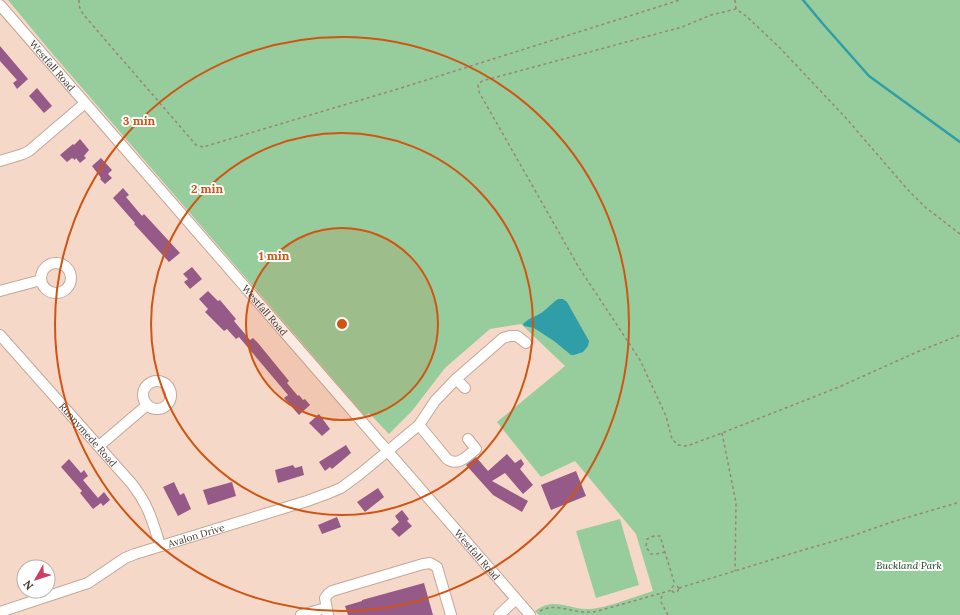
<svg xmlns="http://www.w3.org/2000/svg" width="960" height="615" font-family="Lora,serif">
<rect width="100%" height="100%" fill="#f6d8c8"/>
<g fill="#97cd9c">
<path d="M8,0H960V615H539L535,611C553,597 567,608 586,609C603,610 636,596 653,591L636,534L575,461L541,477L497,422L565,366L521,324L490,329L445,368L412,411L389,434L369,413L365,416L51,52Z"/>
<path d="M620,519L639,585L596,598L576,531Z"/>
</g>
<path fill="#2f9ea8" d="M558,299H563L567,302L589,341L588,346L583,352L574,355H571L554,341L534,328L524,326L523,324C529,317 539,316 545,310C550,306 553,302 558,299Z"/>
<g fill="none" stroke-linecap="round" stroke-linejoin="round">
<path stroke="#2f9ea8" stroke-width="2.5" d="M803,0L823,24L869,76L960,142"/>
</g>
<g fill="#955a87">
<path d="M0,46L28,79L17,89L13,83L17,80L0,61Z"/>
<path d="M37,88L52,106L44,113L29,96Z"/>
<path d="M80,139L89,150L84,156L86,158L80,163L76,158L75,160L72,158L67,162L60,155L73,144L74,145Z"/>
<path d="M101,158L112,170L108,174L112,178L105,184L100,179L101,178L92,166Z"/>
<path d="M123,188L129,195L126,197L142,216L144,214L180,253L169,262L134,224L135,223L113,198Z"/>
<path d="M192,267L202,279L190,289L184,282L188,279L183,274Z"/>
<path d="M208,291L218,301L220,300L236,319L234,321L250,340L253,338L258,343L289,381L287,383L298,396L299,395L303,400L305,399L310,405L299,415L284,398L288,395L239,337L236,339L227,329L224,331L205,312L208,309L199,299Z"/>
<path d="M319,414L330,429L322,436L309,423Z"/>
<path d="M346,445L351,453L332,469L330,467L325,471L319,462Z"/>
<path d="M507,454L515,463L521,459L524,464L520,469L533,485L523,494L505,473L492,481L528,501L522,512L493,495L466,465L476,457L488,471Z"/>
<path d="M69,459L81,473L84,470L88,476L83,480L98,498L104,492L110,500L103,506L101,503L93,509L80,493L82,491L61,467Z"/>
<path d="M293,465L295,468L302,466L304,475L278,483L275,470Z"/>
<path d="M576,471L586,496L551,510L541,485Z"/>
<path d="M174,482L180,495L184,493L191,509L178,516L163,487Z"/>
<path d="M232,482L236,496L208,505L203,490Z"/>
<path d="M378,488L384,497L365,512L357,502Z"/>
<path d="M402,510L409,519L407,521L412,526L399,537L391,529L399,522L395,516Z"/>
<path d="M337,517L341,527L322,534L318,525Z"/>
<path d="M424,583L433,615H348L345,606L362,601V600Z"/>
</g>
<g fill="none" stroke-linecap="round" stroke-linejoin="round">
<g stroke="#c4a798" stroke-width="12">
<g id="minor">
<path id="s1" d="M0,5L530,615"/>
<path d="M0,161L23,154L29,151L84,104"/>
<circle cx="56" cy="278" r="15"/>
<path d="M0,291L41,280"/>
<path id="s2" d="M0,335L132,484C149,506 152,520 160,545"/>
<path d="M456,379L465,388"/>
<circle cx="157" cy="395" r="14"/>
<path d="M419,425L447,459C458,467 467,456 476,449L468,439"/>
<path d="M99,446L147,405"/>
<path id="s3" d="M0,612L88,583L125,558L135,554L307,501L329,493L341,488L360,474L419,425L435,401L456,379L503,338L510,336H517L526,343"/>
<path d="M301,615L326,608"/>
<path d="M328,615L325,598L328,594L332,591L423,564L430,563L437,567L451,615"/>
<path d="M499,615L516,599"/>
</g>
</g>
<g stroke="#998479" stroke-width="1.5" stroke-dasharray="3 3" stroke-linecap="butt">
<path d="M79,0V6L83,14L196,145L203,147L401,88L680,0"/>
<path d="M735,0L736,9"/>
<path d="M960,234L925,207L908,190L845,117L779,47L746,16L736,9L711,15L682,27L482,81L478,85L479,92L578,266L640,360L666,416L672,439L678,445L687,446L722,433L839,387L917,352L960,335"/>
<path d="M722,433L736,503L735,571"/>
<path d="M665,552L656,554H651L646,547L647,539L654,536H660L675,585"/>
<circle cx="675" cy="589" r="3.5"/>
<path d="M679,588L810,548L852,536L892,522L960,502"/>
<path d="M540,611C556,602 571,613 588,612C591,612 594,612 598,611L662,593"/>
<path d="M668,615L661,602L662,593L672,590"/>
</g>
<use href="#minor" stroke="#fff" stroke-width="10"/>
</g>
<circle cx="342" cy="324" r="96" fill="#d05412" fill-opacity=".12"/>
<g fill="none" stroke="#d05412" stroke-width="2">
<circle cx="342" cy="324" r="96"/>
<circle cx="342" cy="324" r="191"/>
<circle cx="342" cy="324" r="287"/>
</g>
<g text-anchor="middle" stroke-width="4" stroke-linejoin="round" paint-order="stroke">
<g font-size="10" fill="#453933" stroke="#fff">
<text dy="4" stroke="none"><textPath href="#s1" startOffset="80">Westfall Road</textPath></text>
<text dy="4" stroke="none"><textPath href="#s1" startOffset="404">Westfall Road</textPath></text>
<text dy="4" stroke="none"><textPath href="#s2" startOffset="133">Runnymede Road</textPath></text>
<text dy="4" stroke="none"><textPath href="#s3" startOffset="212">Avalon Drive</textPath></text>
<text dy="4" stroke="none"><textPath href="#s1" startOffset="728">Westfall Road</textPath></text>
</g>
<g font-size="10" font-style="italic" fill="#15401d" stroke="#fff">
<text x="909" y="569">Buckland Park</text>
</g>
</g>
<circle cx="342" cy="324" r="6" fill="#d05412" stroke="#fff" stroke-width="2"/>
<g font-size="12" text-anchor="middle" font-weight="bold" fill="#d05412" stroke="#fff" stroke-width="4" stroke-linejoin="round" paint-order="stroke">
<text x="139" y="125">3 min</text>
<text x="207" y="193">2 min</text>
<text x="274" y="260">1 min</text>
</g>
<g transform="translate(36 579) rotate(231)"><circle r="19" fill="#ffffff" stroke="#b5b0ad"/>
<path d="M0-3L7 15L0 10L-7 15Z" fill="#ce3f67"/>
<text y="-6" font-size="11" font-weight="bold" text-anchor="middle" fill="#453933">N</text>
</g>
</svg>
